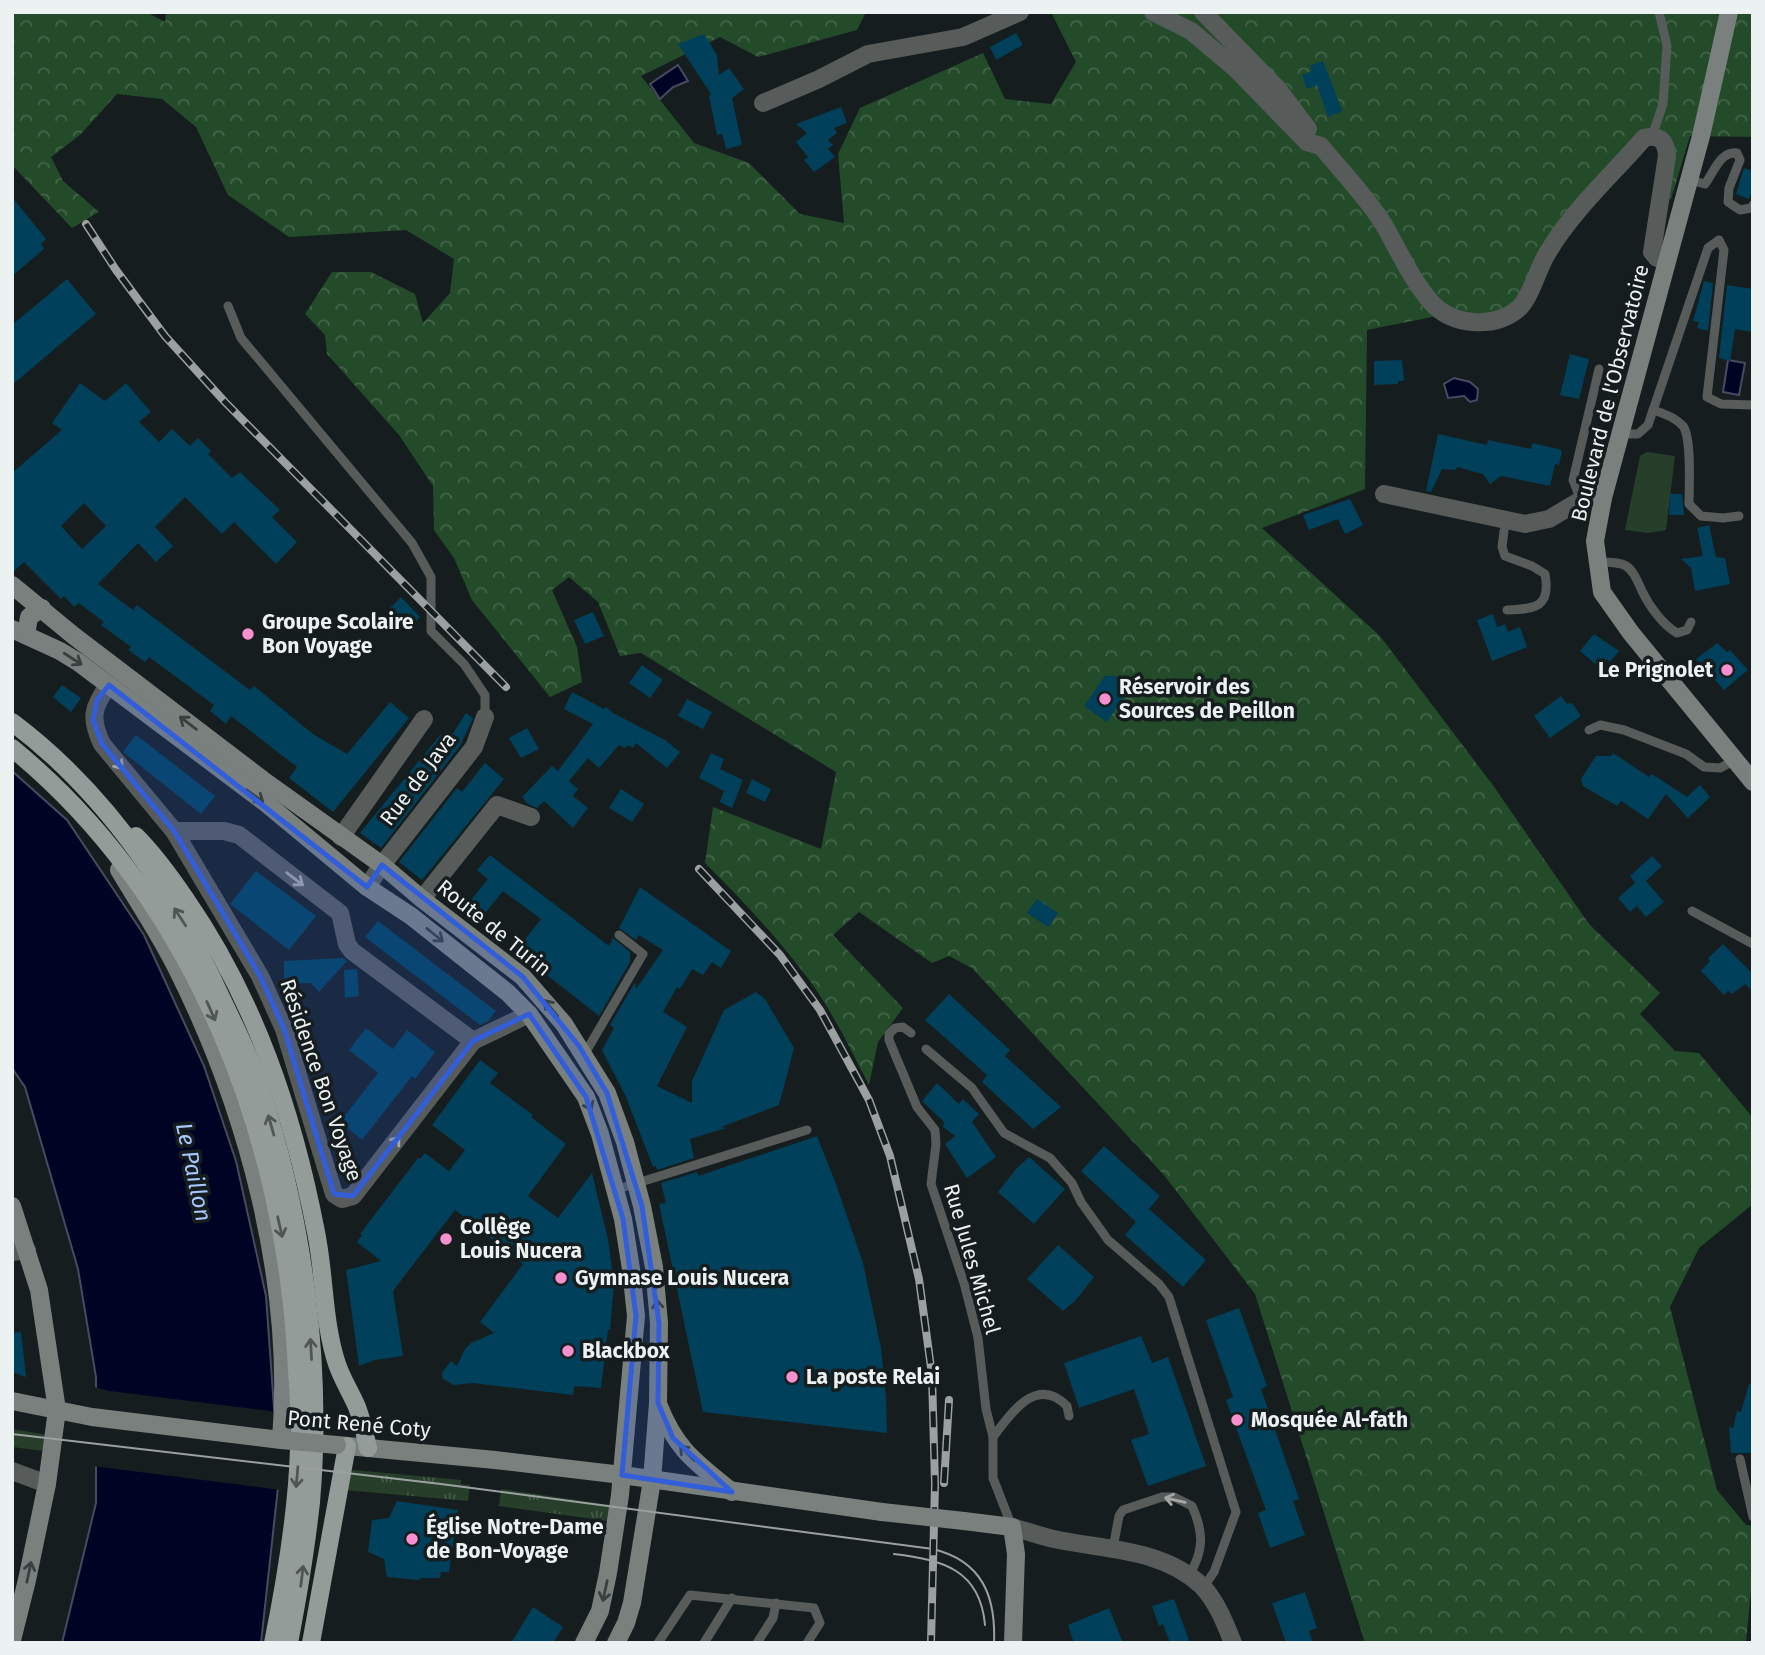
<svg xmlns="http://www.w3.org/2000/svg" width="1765" height="1655" font-family="'Fira Sans',sans-serif">
<defs>
<pattern id="grass-tufts" width="24" height="20" patternUnits="userSpaceOnUse" patternTransform="scale(1.75)"><rect width="24" height="20" fill="#273f2a"/><path d="M3 7l-1-3M5 7V3M7 7l1-3M15 17l-1-3M17 17v-4M19 17l1-3" fill="none" stroke="#465b49"/></pattern>
<pattern id="forest-crowns" width="20" height="18" patternUnits="userSpaceOnUse" patternTransform="scale(1.75)"><rect width="20" height="18" fill="#234b2a"/><path d="M2 6a3 3 0 1 1 6 0M12 15a3 3 0 1 1 6 0" fill="none" stroke="#436549"/></pattern>
</defs>
<rect width="100%" height="100%" fill="#161d1e"/>
<g fill="url(#grass-tufts)">
<path d="M12,1429L48,1435L44,1451L12,1447Z"/>
<path d="M353,1470L461,1480V1484L470,1485L468,1501L345,1490L351,1471Z"/>
<path d="M501,1489L610,1505L608,1521L499,1506Z"/>
</g>
<path fill="url(#forest-crowns)" d="M12,12H146L165,22L166,12H866L857,30L758,57L720,37L641,76L694,143L749,163L800,214L844,223L838,154L860,108L983,53L1005,99L1051,104L1076,62L1051,12H1753V137L1690,136L1671,199L1663,200L1669,156L1651,133L1584,209L1523,311L1506,323L1442,315L1367,330L1365,489L1262,528L1380,636L1492,784L1589,924L1660,993L1640,1014L1675,1051L1699,1053L1753,1118V1204L1699,1248L1670,1307L1717,1490L1746,1525L1753,1526V1569L1746,1643H1365L1255,1294L1164,1175L972,968L949,956L932,963L859,912L833,935L903,1008L878,1042L869,1085C851,1050 833,1013 810,981C778,938 742,900 705,863L713,807L821,849L836,772L641,653L620,656L598,602L569,577L552,590L577,647L582,682L550,697L472,600L454,558L434,530L433,486L399,435L327,354L325,335L305,314L332,272H371L415,294L423,323L450,293L454,259L406,230L289,237L228,195L196,127L162,99L117,94L80,135L51,157L63,181L99,212L72,228L12,165Z"/>
<path fill="#273f2a" d="M1647,452L1675,456L1666,530L1648,533L1625,530L1640,456Z"/>
<g fill="#000323" stroke="#474a61" stroke-width="2">
<path d="M678,65L688,81L673,87L660,99L650,84Z"/>
<path d="M1728,360L1745,363L1739,395L1723,392Z"/>
<path d="M1454,378L1470,382L1478,389L1477,400L1470,402L1464,396L1448,398L1444,384Z"/>
<path d="M12,771L67,820L144,935L204,1066L236,1161L266,1296L279,1478L261,1643H62L96,1503V1377L78,1269L25,1087L12,1068Z"/>
</g>
<path fill="#161d1e" d="M94,1387L110,1391L278,1412L281,1490L92,1466Z"/>
<g fill="#00405a" fill-rule="evenodd">
<path d="M1016,33L1023,45L996,60L990,47Z"/>
<path d="M704,34L717,55L719,75L729,68L744,89L732,98L742,145L726,149L722,134L717,135L709,96L711,94L678,44Z"/>
<path d="M1323,61L1342,111L1328,117L1317,85L1307,89L1302,75L1312,71L1310,66Z"/>
<path d="M841,107L847,123L834,128L837,133L828,140L833,145L828,149L835,157L814,172L804,160L808,157L796,142L807,133L796,124Z"/>
<path d="M1744,168L1753,171V189L1749,199L1736,194Z"/>
<path d="M12,197L46,239L41,244L44,249L12,276Z"/>
<path d="M67,279L96,314L12,385V325Z"/>
<path d="M1704,281L1713,283L1708,331L1697,328L1699,322L1693,321Z"/>
<path d="M1727,285L1753,289V332L1735,329L1730,361L1719,358Z"/>
<path d="M1570,354L1589,359L1579,399L1560,395Z"/>
<path d="M1402,360L1404,381H1398V384L1374,385V361Z"/>
<path d="M80,383L105,401L126,383L151,412L139,422L159,442L172,429L190,446L198,438L211,451L208,454L232,478L240,472L280,510L272,517L297,542L276,564L234,522L222,534L185,497L155,527L173,546L156,562L138,543L98,584L133,610L137,605L250,690L254,686L313,734L347,754L390,702L409,718L333,812L289,778L297,767L231,716L226,724L210,711L214,705L149,657L145,662L128,650L131,647L101,625L104,622L79,603L74,607L64,596L61,599L24,562L12,573V473L62,430L52,423ZM84,503L106,526L82,549L61,526Z"/>
<path d="M1438,434L1487,445L1488,440L1531,449L1532,443L1562,450L1559,465L1555,464L1550,486L1501,476L1490,484L1483,474L1457,467L1456,470L1442,469L1431,492L1426,491Z"/>
<path d="M1670,494H1682L1684,515H1669Z"/>
<path d="M1350,499L1363,525L1345,534L1338,519L1309,530L1303,515Z"/>
<path d="M1709,525L1716,557L1725,558L1730,584L1695,591L1691,568L1681,559L1703,556L1697,528Z"/>
<path d="M401,597L420,617L408,629L389,609Z"/>
<path d="M593,612L604,636L585,644L574,620Z"/>
<path d="M1493,614L1497,627L1505,624L1508,632L1520,627L1527,647L1492,661L1477,620Z"/>
<path d="M1594,634L1619,651L1610,662L1607,659L1600,668L1580,651Z"/>
<path d="M1717,643L1727,652L1730,650L1748,670L1724,690L1696,659Z"/>
<path d="M642,665L663,680L650,698L629,683Z"/>
<path d="M1105,676H1115L1126,684V693L1107,722L1084,706Z"/>
<path d="M62,685L81,698L71,712L53,697Z"/>
<path d="M572,692L604,709L606,707L613,713L665,740L680,752L667,768L636,743L633,748L628,745L625,748L619,745L599,768L588,758L569,781L578,789L573,796L588,808L573,828L544,801L537,808L528,804L522,797L552,766L558,771L593,724L564,709Z"/>
<path d="M1561,696L1567,704L1572,703L1581,716L1550,738L1534,716Z"/>
<path d="M687,699L712,712L703,729L678,716Z"/>
<path d="M466,713L473,718L460,746L381,848L360,833L441,734L449,740Z"/>
<path d="M527,728L539,749L521,758L509,738Z"/>
<path d="M136,735L215,796L201,814L123,752Z"/>
<path d="M711,753L724,759L720,769L743,780L732,808L720,802L724,791L699,778Z"/>
<path d="M1613,753L1649,777L1652,774L1687,797L1700,785L1710,797L1688,818L1666,794L1648,819L1621,801L1617,806L1583,786L1581,779L1596,756H1611Z"/>
<path d="M485,763L504,779L422,880L399,862L457,788L462,792Z"/>
<path d="M752,779L771,789L765,802L746,793Z"/>
<path d="M621,789L644,804L632,822L609,808Z"/>
<path d="M490,855L609,946L613,938L630,952V962L599,1016L516,951L541,919L503,891L482,917L467,905L488,879L477,870Z"/>
<path d="M1652,856L1662,866L1646,881L1664,902L1646,917L1637,906L1630,912L1618,898L1635,883L1630,876Z"/>
<path d="M256,871L316,916L289,950L230,904Z"/>
<path d="M640,887L731,951L721,968L712,962L703,975L692,969L680,989L677,987L663,1012L687,1027L657,1086L692,1103V1081L724,1010L756,992L765,999L794,1048L779,1105L721,1127L726,1128L690,1139L694,1158L657,1170L656,1166L653,1167L626,1097L602,1050L614,1028L610,1025L635,982L636,989L663,950L639,935L636,940L619,928Z"/>
<path d="M1037,899L1058,913L1048,927L1027,913Z"/>
<path d="M378,921L496,1011L488,1021L480,1025L365,937Z"/>
<path d="M1723,944L1753,974V991L1745,984L1732,994L1728,991L1724,995L1701,971L1710,961L1708,958Z"/>
<path d="M343,958L347,961L319,992L311,983L284,984V961Z"/>
<path d="M357,969L359,996L345,998L344,970Z"/>
<path d="M949,994L1010,1050L1005,1056L1061,1107L1033,1129L982,1082L987,1075L925,1020Z"/>
<path d="M366,1028L393,1049L407,1030L435,1052L415,1079L412,1076L362,1140L340,1122L378,1073L349,1050Z"/>
<path d="M480,1060L498,1073L490,1083L533,1115L531,1117L566,1144L528,1196L558,1218L592,1173L608,1239L614,1284L610,1330H608L601,1388L574,1386L573,1395L473,1383L454,1385L443,1379L442,1373L451,1361L457,1366L465,1349L471,1343L494,1333L480,1322L523,1264L455,1210L393,1291L403,1356L375,1360L359,1366L346,1270L381,1261L357,1242L362,1235L360,1234L418,1158L420,1159L425,1153L449,1171L465,1150L432,1125Z"/>
<path d="M937,1083L959,1104L963,1099L979,1114L972,1122L996,1157L967,1178L945,1144L955,1136L943,1127L944,1122L922,1101Z"/>
<path d="M817,1136L836,1184L863,1263L881,1348L886,1398L887,1433L703,1412L659,1204L666,1203L661,1183L697,1172L698,1176Z"/>
<path d="M1104,1146L1160,1196L1149,1209L1206,1260L1183,1287L1125,1235L1136,1222L1081,1171Z"/>
<path d="M1029,1157L1065,1189L1034,1224L998,1192L1017,1168Z"/>
<path d="M1058,1245L1094,1277L1075,1301L1063,1311L1027,1279Z"/>
<path d="M1239,1308L1267,1386L1261,1389L1299,1499L1293,1501L1305,1535L1270,1548L1258,1513L1266,1510L1226,1400L1233,1397L1206,1320Z"/>
<path d="M21,1332L25,1367L26,1377L12,1372V1333Z"/>
<path d="M1141,1336L1152,1363L1168,1357L1206,1466L1148,1486L1131,1440L1149,1434L1134,1389L1079,1408L1064,1363Z"/>
<path d="M1749,1384L1753,1385V1453H1731L1729,1427L1733,1428L1737,1411L1741,1412Z"/>
<path d="M397,1501L458,1510L449,1572H441L440,1578H420L419,1580L387,1577L384,1559L368,1552L372,1520L389,1518Z"/>
<path d="M1305,1592L1317,1628L1309,1631L1313,1643H1286L1272,1603Z"/>
<path d="M1174,1599L1190,1643H1170L1163,1624L1159,1626L1152,1606Z"/>
<path d="M533,1607L563,1627L553,1643H511Z"/>
<path d="M1109,1608L1123,1643H1074L1068,1625Z"/>
</g>
<g fill="none" stroke-linecap="round" stroke-linejoin="round">
<g stroke="#575b5a" stroke-width="9">
<path d="M1652,136L1663,104L1667,46L1659,12"/>
<path d="M1690,180L1705,184C1714,172 1720,151 1737,153L1740,160L1729,188L1728,202L1740,210L1751,208L1753,205"/>
<path d="M228,306L241,338L412,543L431,577V631L464,664L485,695V717"/>
<path d="M1653,410C1663,413 1676,418 1683,426C1692,438 1689,488 1689,504L1701,516L1723,518L1739,516"/>
<path d="M1621,434H1638L1648,425L1708,248L1719,240L1724,250L1707,397L1721,404L1753,405"/>
<path d="M1581,500L1573,480L1599,369"/>
<path d="M1504,531L1502,547L1505,556L1532,566L1545,574C1551,607 1536,609 1507,610"/>
<path d="M1597,562C1628,562 1630,564 1642,591C1649,606 1663,625 1677,633L1687,630L1691,622"/>
<path d="M1589,730L1600,725L1624,730L1686,754L1704,767L1720,768L1735,760"/>
<path d="M1692,911L1753,944"/>
<path d="M911,1033L903,1027L895,1028L889,1034V1040L917,1107L935,1130L936,1144L931,1184L964,1283L978,1338L986,1409L993,1437V1478L1012,1527"/>
<path d="M926,1049L972,1088L1004,1133L1050,1158L1072,1183L1081,1202L1108,1240L1159,1284L1169,1297L1236,1512L1214,1572L1203,1588"/>
<path d="M584,1055L643,954L619,935"/>
<path d="M615,1190L807,1130"/>
<path d="M993,1437C1010,1415 1036,1374 1067,1406L1069,1416"/>
<path d="M1740,1459L1753,1517"/>
<path d="M1113,1548L1119,1516L1123,1510L1162,1497H1174L1192,1506C1204,1533 1204,1551 1189,1575"/>
<path d="M658,1643L690,1595L814,1608L820,1623L807,1643"/>
<path d="M704,1643L732,1598"/>
<path d="M757,1643L773,1618L776,1603"/>
</g>
<g stroke="#575b5a" stroke-width="18">
<path d="M1153,12L1191,31L1235,68L1307,142L1321,146C1341,171 1367,197 1384,225C1399,251 1411,279 1431,302C1452,326 1494,329 1518,309C1531,298 1538,267 1548,252C1573,210 1612,175 1644,138C1660,134 1666,141 1667,156L1652,252L1657,258L1667,261"/>
<path d="M1203,12L1277,88L1308,129"/>
<path d="M763,103L819,79L868,54L963,37L1020,12"/>
<path d="M1384,494L1525,524L1549,519L1581,500L1603,498"/>
<path d="M109,685C92,707 90,719 102,744L174,831H224L239,835L340,913L347,944L352,951L473,1041L529,1014"/>
<path d="M174,831L260,976L284,1029L334,1194L342,1199L353,1196L473,1041"/>
<path d="M341,837L424,719"/>
<path d="M367,887L382,865L474,747L485,717"/>
<path d="M422,899L497,805L531,817"/>
<path d="M12,1252L27,1250"/>
<path d="M12,1471L47,1484"/>
<path d="M1012,1527C1026,1531 1040,1536 1054,1539C1104,1550 1162,1548 1202,1586C1217,1602 1225,1623 1233,1643"/>
</g>
<g stroke="#79807e" stroke-width="18">
<path d="M1729,12L1701,136L1603,498L1595,541L1602,592L1631,633L1753,782"/>
<path d="M12,585L74,636L263,780L382,865L422,899L523,977L564,1024L607,1093L625,1142L642,1206L654,1267L659,1323L658,1403L652,1480L632,1603L626,1623L616,1643"/>
<path d="M12,629L60,651L78,662L267,804L367,887L411,916L508,993L529,1014L586,1097L600,1134L623,1219L631,1269L636,1316L620,1495L608,1573L600,1611L584,1643"/>
<path d="M26,635L29,617L42,608"/>
<path d="M12,1206L39,1290L57,1410L47,1484L27,1580L12,1640"/>
<path d="M12,1401L92,1417L281,1440C294,1281 247,1108 176,967C159,933 138,902 119,870"/>
<path d="M659,1406C677,1451 696,1462 732,1492"/>
<path d="M337,1445L495,1460L622,1475L882,1512"/>
<path d="M964,1521L1012,1527L1016,1554L1013,1643"/>
</g>
<g stroke="#949c99" stroke-width="18">
<path d="M12,722C100,788 165,881 212,978C228,1013 247,1048 259,1084C303,1216 323,1363 311,1502C306,1549 298,1596 289,1643"/>
<path d="M12,748C195,898 287,1138 297,1370C299,1396 301,1423 299,1449C297,1514 286,1579 273,1643"/>
<path d="M136,836C155,855 170,876 185,898C255,999 293,1113 316,1232C325,1276 323,1322 337,1364C342,1379 351,1393 357,1407C362,1420 365,1434 368,1448"/>
<path d="M311,1643L347,1446"/>
</g>
<g stroke="#9ba0a1" stroke-width="2">
<path d="M12,1434L441,1484L933,1549C982,1561 996,1596 994,1643"/>
<path d="M894,1554C942,1560 980,1569 985,1625"/>
</g>
<g stroke="#9ba0a1" stroke-width="8">
<g id="rail">
<path d="M86,224L116,270L165,336L225,402L506,687"/>
<path d="M699,869L780,955L820,1010L869,1100L890,1156L919,1279L932,1375L935,1484L931,1643"/>
<path d="M944,1483L949,1400"/>
</g>
</g>
<use href="#rail" stroke="#161d1e" stroke-width="5" stroke-dasharray="16" stroke-linecap="butt"/>
<g stroke="#79807e" stroke-width="18">
<path d="M281,1440L337,1445"/>
<path d="M882,1512L964,1521"/>
</g>
</g>
<defs><path id="oneway-shaft" d="M-6 0H5M1.5-3L5.5 0L1.5 3" fill="none" stroke-width="1.6" stroke-linecap="round" stroke-linejoin="round" transform="scale(1.75)"/></defs>
<g stroke="#394040">
<use href="#oneway-shaft" transform="translate(73 659) rotate(33)"/>
<use href="#oneway-shaft" transform="translate(188 723) rotate(-143)"/>
<use href="#oneway-shaft" transform="translate(255 796) rotate(36)"/>
<use href="#oneway-shaft" transform="translate(435 935) rotate(39)"/>
<use href="#oneway-shaft" transform="translate(551 1008) rotate(-130)"/>
<use href="#oneway-shaft" transform="translate(587 1101) rotate(65)"/>
<use href="#oneway-shaft" transform="translate(658 1310) rotate(-96)"/>
<use href="#oneway-shaft" transform="translate(687 1453) rotate(-134)"/>
<use href="#oneway-shaft" transform="translate(29 1572) rotate(-78)"/>
<use href="#oneway-shaft" transform="translate(605 1591) rotate(102)"/>
</g>
<g stroke="#a2a6a6">
<use href="#oneway-shaft" transform="translate(116 761) rotate(51)"/>
<use href="#oneway-shaft" transform="translate(295 879) rotate(37)"/>
<use href="#oneway-shaft" transform="translate(393 1145) rotate(-52)"/>
<use href="#oneway-shaft" transform="translate(1175 1500) rotate(-167)"/>
</g>
<g stroke="#4f5655">
<use href="#oneway-shaft" transform="translate(180 917) rotate(-123)"/>
<use href="#oneway-shaft" transform="translate(211 1011) rotate(66)"/>
<use href="#oneway-shaft" transform="translate(271 1125) rotate(-106)"/>
<use href="#oneway-shaft" transform="translate(280 1227) rotate(77)"/>
<use href="#oneway-shaft" transform="translate(311 1349) rotate(-93)"/>
<use href="#oneway-shaft" transform="translate(297 1477) rotate(95)"/>
<use href="#oneway-shaft" transform="translate(302 1576) rotate(-83)"/>
</g>
<path fill="#325edb" fill-opacity="0.2" stroke="#325edb" stroke-width="5" stroke-linejoin="round" d="M109,685L367,887L382,865L523,977L579,1046L607,1093L642,1206L659,1323L658,1403L673,1438L732,1492L622,1475L636,1316L623,1219L586,1097L529,1014L473,1041L353,1196L334,1194L284,1029L260,976L174,831L102,744L93,720L97,700Z"/>
<g fill="#f790ce" stroke="#161d1e" stroke-width="2.5">
<circle cx="248" cy="634" r="7"/>
<circle cx="1727" cy="670" r="7"/>
<circle cx="1105" cy="699" r="7"/>
<circle cx="446" cy="1239" r="7"/>
<circle cx="561" cy="1278" r="7"/>
<circle cx="568" cy="1351" r="7"/>
<circle cx="792" cy="1377" r="7"/>
<circle cx="1237" cy="1420" r="7"/>
<circle cx="412" cy="1539" r="7"/>
</g>
<g text-anchor="middle" stroke-width="7" stroke-linejoin="round" paint-order="stroke">
<g font-size="21" fill="#ecf1f2" stroke="#161d1e">
<text transform="translate(1610 393) rotate(-76)" y="7">Boulevard de l'Observatoire</text>
<text transform="translate(418 779) rotate(-53)" y="7">Rue de Java</text>
<text transform="translate(494 928) rotate(39)" y="7">Route de Turin</text>
<text transform="translate(321 1080) rotate(71)" y="7">Résidence Bon Voyage</text>
<text transform="translate(972 1259) rotate(74)" y="7">Rue Jules Michel</text>
<text transform="translate(359 1424) rotate(5)" y="7">Pont René Coty</text>
</g>
<g font-size="21" font-weight="bold" fill="#ecf1f2" stroke="#161d1e" text-anchor="start">
<text x="262" y="629">Groupe Scolaire<tspan x="262" dy="24">Bon Voyage</tspan></text>
<text x="1713" y="677" text-anchor="end">Le Prignolet</text>
<text x="1119" y="694">Réservoir des<tspan x="1119" dy="24">Sources de Peillon</tspan></text>
<text x="460" y="1234">Collège<tspan x="460" dy="24">Louis Nucera</tspan></text>
<text x="575" y="1285">Gymnase Louis Nucera</text>
<text x="582" y="1358">Blackbox</text>
<text x="806" y="1384">La poste Relai</text>
<text x="1251" y="1427">Mosquée Al-fath</text>
<text x="426" y="1534">Église Notre-Dame<tspan x="426" dy="24">de Bon-Voyage</tspan></text>
</g>
<g font-size="23" font-style="italic" fill="#a8c8fd" stroke="#161d1e">
<text transform="translate(194 1172) rotate(78)" y="8">Le Paillon</text>
</g>
</g>
<rect width="1765" height="1655" fill="none" stroke="#ecf1f2" stroke-width="28"/>
</svg>
